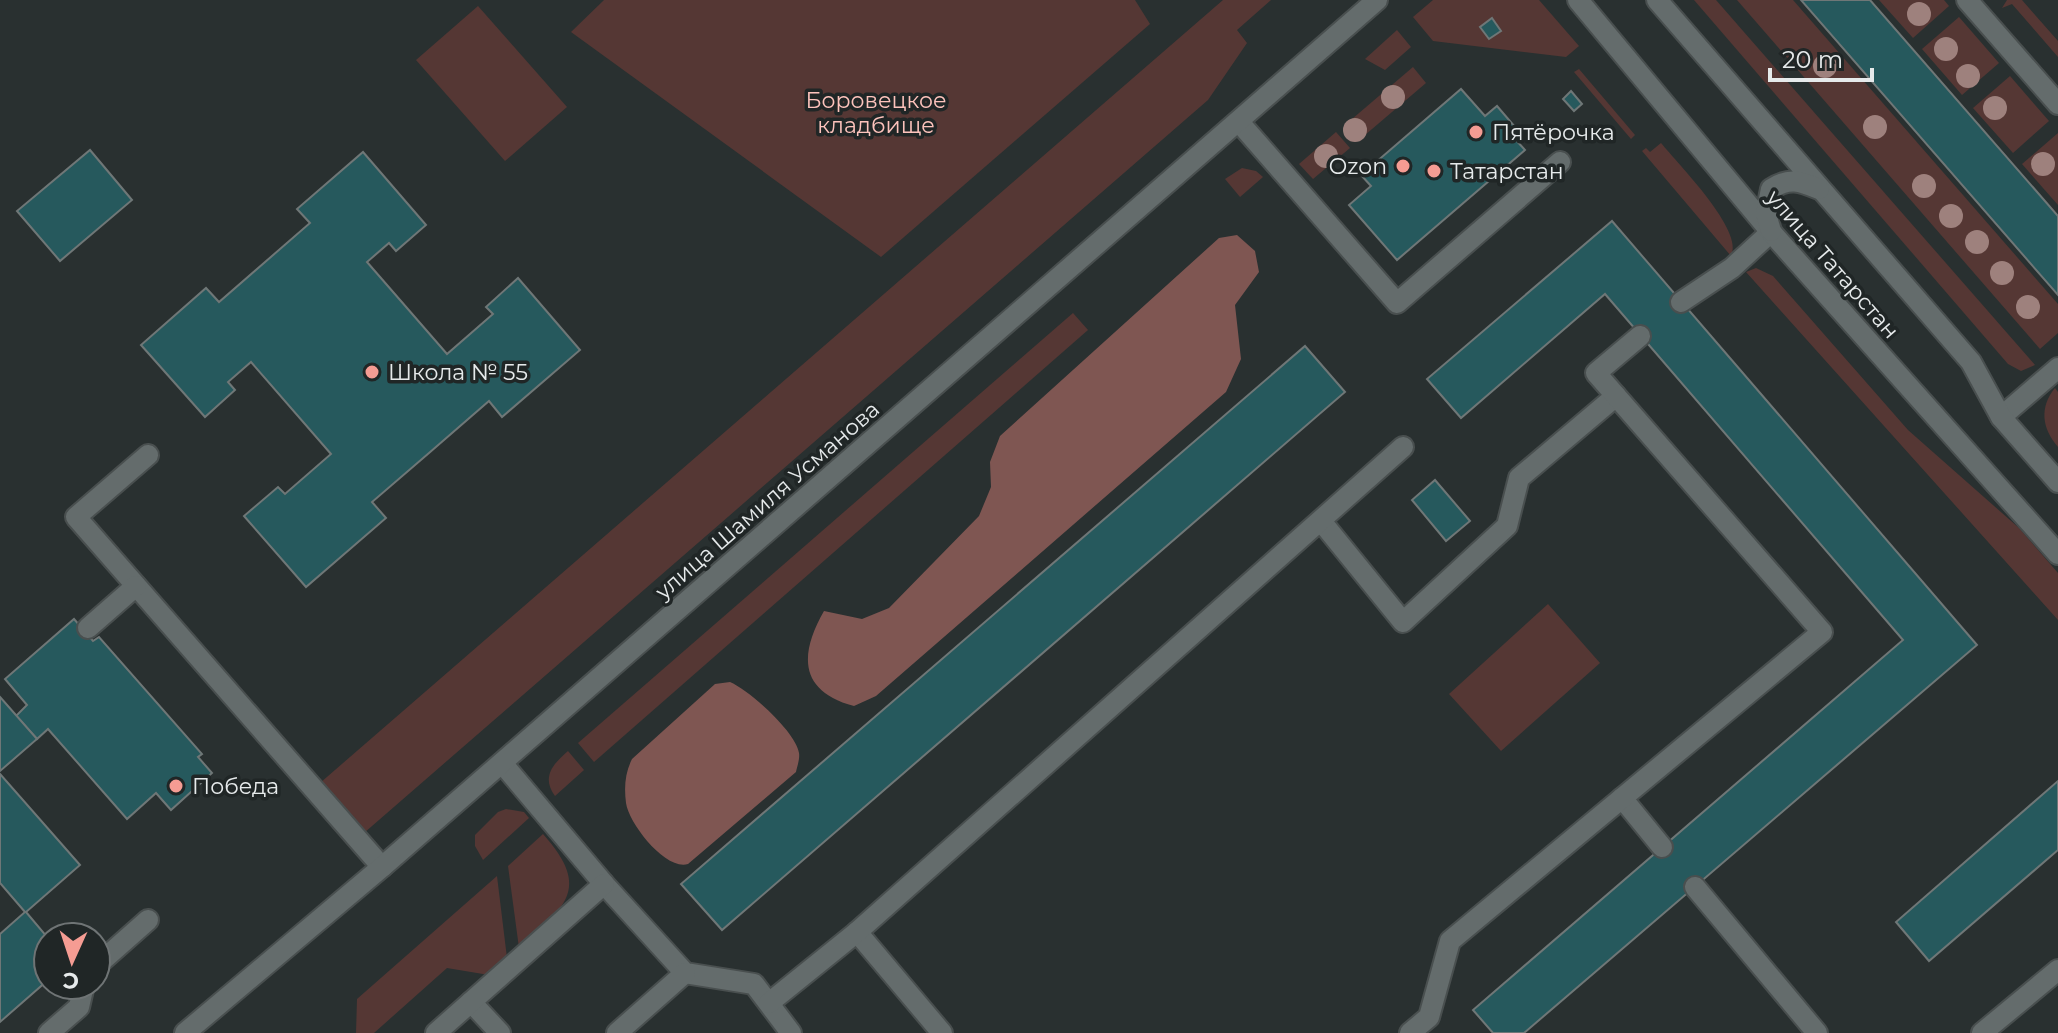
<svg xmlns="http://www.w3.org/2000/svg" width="2058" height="1033" font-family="Montserrat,sans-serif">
<rect width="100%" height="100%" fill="#293030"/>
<g fill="#553734">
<path d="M604,0H1135L1150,24L881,257L571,32Z"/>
<path d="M1223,0H1271L1237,30L1247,43L1208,100L364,833L320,783Z"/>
<path d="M1433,0H1539L1579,46L1566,57L1433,41L1413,17Z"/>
<path d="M1694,0H1716L2035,365L2021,371L2008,364Z"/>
<path d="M1737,0H1793L2058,304V333L2040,349Z"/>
<path d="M1879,0H1944L1949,6L1913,38Z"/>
<path d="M2007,0H2022L2058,41V57L2012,4L2002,8Z"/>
<path d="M478,6L567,107L505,161L416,60Z"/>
<path d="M1959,17L1999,63L1962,95L1922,49Z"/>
<path d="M1397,30L1411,47L1385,70L1365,59Z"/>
<path d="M1413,67L1426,83L1358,141L1345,125Z"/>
<path d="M1579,69L1635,135L1631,139L1574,72Z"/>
<path d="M2010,76L2049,121L2013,153L1973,108Z"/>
<path d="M1336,132L1350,148L1313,179L1299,164Z"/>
<path d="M2058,133V205L2022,164Z"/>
<path d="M1661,143C1678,164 1745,231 1731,256L1642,151L1646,148L1650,152Z"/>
<path d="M1242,168L1256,171L1263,177L1240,197L1225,179Z"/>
<path d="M1756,268L1773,276L1908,430L2019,528L2058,573V620L1746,272Z"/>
<path d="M1073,313L1088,330L594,762L578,743Z"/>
<path d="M2055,388L2058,392V447C2042,429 2039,407 2055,388Z"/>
<path d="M1548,604L1600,663L1501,751L1449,694Z"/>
<path d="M568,751L584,770L555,796C541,777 553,764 568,751Z"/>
<path d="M506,809L524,812L529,818L483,860L475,846V835L498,812Z"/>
<path d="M543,834C593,890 564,907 519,948L508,866Z"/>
<path d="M497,876L507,958L489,975L447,968L374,1033H356L357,999Z"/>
</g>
<g fill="#7f5652">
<path d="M1237,235L1255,251L1259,272L1235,305L1241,359L1226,392L876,696L854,706C799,691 799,655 824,611L862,619L889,608L979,516L991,487L990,462L1000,436L1219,238Z"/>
<path d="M730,682C749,690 796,732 799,753C800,759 797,767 796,772L688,864C666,871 629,824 626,803C624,787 625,773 632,759L715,684Z"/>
</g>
<g fill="#26595d" stroke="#6f7777" stroke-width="2">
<path d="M1801,0H1870L2058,216V295Z"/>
<path d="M1492,18L1501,31L1489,39L1480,27Z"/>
<path d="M1461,89L1485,116L1497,106L1521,134L1515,139L1525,150L1397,260L1349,205L1371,186L1361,175Z"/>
<path d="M1571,91L1582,104L1574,111L1563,99Z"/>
<path d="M90,150L132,200L60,261L17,211Z"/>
<path d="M363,152L426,225L396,251L389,243L367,262L447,354L493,314L486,307L518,278L580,350L502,417L489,401L429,453L372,502L386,518L306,587L244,516L278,487L285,494L331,454L251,362L228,382L235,390L205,417L141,345L206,288L219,302L310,223L297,209Z"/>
<path d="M1612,221L1977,645L1524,1033H1493L1473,1010L1903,640L1605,294L1461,418L1427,379Z"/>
<path d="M1305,346L1345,392L722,930L681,884Z"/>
<path d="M1435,480L1470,521L1446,541L1412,500Z"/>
<path d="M74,619L93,641L99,637L202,754L198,757L212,773L171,810L156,793L127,819L48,729L37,739L16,716L27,705L5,679Z"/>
<path d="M0,697L37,739L0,771Z"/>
<path d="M0,774L80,865L26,912L48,938V980L0,1022V934L25,912L0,883Z"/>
<path d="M2058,781V850L1929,961L1896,922Z"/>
</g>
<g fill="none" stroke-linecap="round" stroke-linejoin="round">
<g stroke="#494f4f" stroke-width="24">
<g id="lane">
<path d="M1967,0L2058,104"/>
<path d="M1239,122L1397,303L1560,162"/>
<path d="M1681,302L1732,268L1771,232"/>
<path d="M2001,417L2058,368"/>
<path d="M148,455L76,517L382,867"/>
<path d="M1321,521L1403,622L1507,526L1519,478L1616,396"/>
<path d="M88,628L136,586"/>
<path d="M502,763L604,884L685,973L754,984L791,1033"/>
<path d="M1622,798L1662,847"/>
<path d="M1695,887L1817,1033"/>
<path d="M857,932L942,1033"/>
<path d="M96,966L148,920"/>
<path d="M471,1002L500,1033"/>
<path d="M769,1003L857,932L1403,447"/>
<path d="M49,1033L79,1007L84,985"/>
<path d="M436,1033L604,884"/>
<path d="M617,1033L685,973"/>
<path d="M1410,1033L1429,1017L1450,941L1822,632L1596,373L1640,336"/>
<path d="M1982,1033L2058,970"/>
</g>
</g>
<g stroke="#494f4f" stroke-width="24">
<path id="street" d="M185,1033L382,867L1377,0"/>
</g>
<g stroke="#494f4f" stroke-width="24">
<g id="secondary">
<path d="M1578,0L1771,232L2058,554"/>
<path d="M1657,0L1971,362L2001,417L2058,482"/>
<path d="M1771,231L1766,214L1771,189C1789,177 1800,181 1819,189"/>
</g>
</g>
<use href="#lane" stroke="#646c6c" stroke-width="20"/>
<use href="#street" stroke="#646c6c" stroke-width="20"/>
<use href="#secondary" stroke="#646c6c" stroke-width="20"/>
</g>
<g fill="#9e817d">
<circle cx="1919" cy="14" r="12"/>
<circle cx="1946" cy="49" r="12"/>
<circle cx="1825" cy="66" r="12"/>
<circle cx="1968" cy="76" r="12"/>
<circle cx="1393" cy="97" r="12"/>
<circle cx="1995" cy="108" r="12"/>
<circle cx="1875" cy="127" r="12"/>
<circle cx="1355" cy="130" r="12"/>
<circle cx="1326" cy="156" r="12"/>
<circle cx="2043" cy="164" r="12"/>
<circle cx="1924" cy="186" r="12"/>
<circle cx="1951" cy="216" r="12"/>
<circle cx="1977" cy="242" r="12"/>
<circle cx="2002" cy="273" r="12"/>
<circle cx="2028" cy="307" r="12"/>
</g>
<g fill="#f59c93" stroke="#202626" stroke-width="3">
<circle cx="1476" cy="132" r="8"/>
<circle cx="1403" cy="166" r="8"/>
<circle cx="1434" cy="171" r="8"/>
<circle cx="372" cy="372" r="8"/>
<circle cx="176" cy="786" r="8"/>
</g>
<g text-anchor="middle" stroke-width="7" stroke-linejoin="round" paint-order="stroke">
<g font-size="22" fill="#fdc3bc" stroke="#202626">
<text x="876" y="108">Боровецкое<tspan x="876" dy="25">кладбище</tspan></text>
</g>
<g font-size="22" fill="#e6eaeb" stroke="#202626" text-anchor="start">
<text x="1492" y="140">Пятёрочка</text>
<text x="1387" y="174" text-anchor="end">Ozon</text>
<text x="1450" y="179">Татарстан</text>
<text x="388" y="380">Школа № 55</text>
<text x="192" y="794">Победа</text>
</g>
<g font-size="22" fill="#e6eaeb" stroke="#202626">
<text transform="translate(1833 264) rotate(49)" y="8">улица Татарстан</text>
<text transform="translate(767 500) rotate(-41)" y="8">улица Шамиля Усманова</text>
</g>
</g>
<g transform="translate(72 961) rotate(183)"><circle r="38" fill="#202626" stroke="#6f7475" stroke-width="2"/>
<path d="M0-6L14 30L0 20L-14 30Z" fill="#f59c93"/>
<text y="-12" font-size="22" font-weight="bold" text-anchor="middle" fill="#e6eaeb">С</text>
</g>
<path d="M1770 68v12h102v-12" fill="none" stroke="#e6eaeb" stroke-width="4"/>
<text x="1782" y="68" font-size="24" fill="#e6eaeb" stroke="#202626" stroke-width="6" paint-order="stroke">20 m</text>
</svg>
